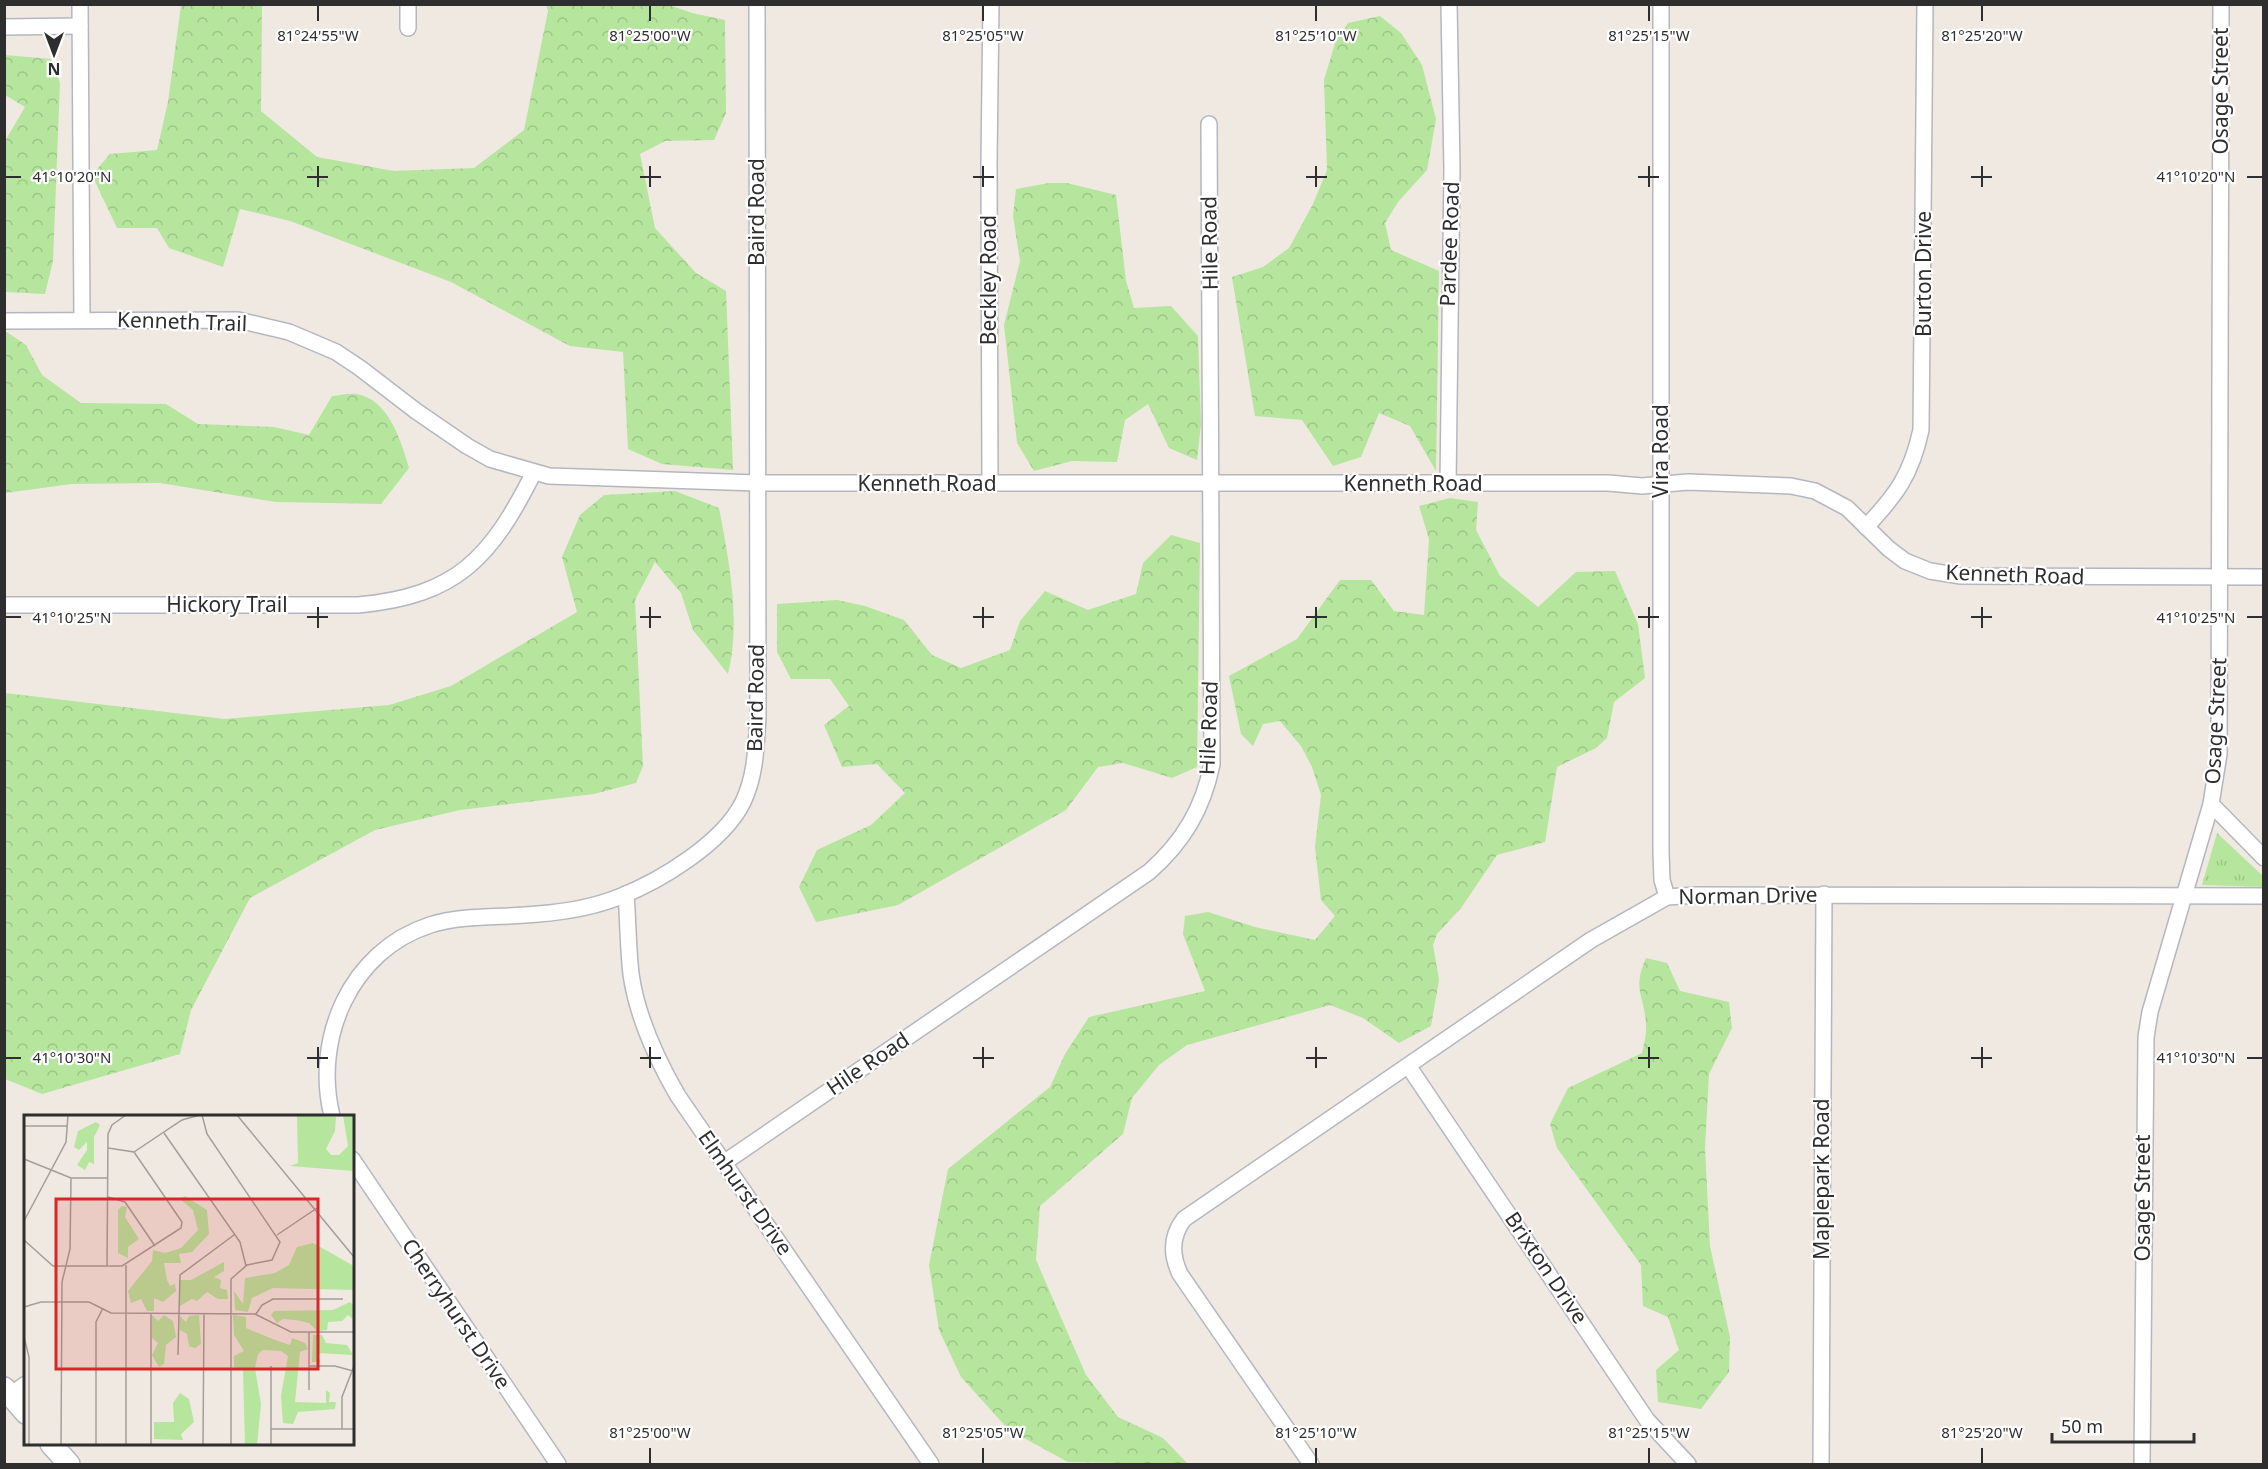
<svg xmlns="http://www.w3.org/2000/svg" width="2268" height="1469" font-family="'Noto Sans',sans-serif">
<defs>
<pattern id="grass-tufts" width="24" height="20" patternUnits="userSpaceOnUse" patternTransform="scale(1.5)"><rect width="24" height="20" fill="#b6e59e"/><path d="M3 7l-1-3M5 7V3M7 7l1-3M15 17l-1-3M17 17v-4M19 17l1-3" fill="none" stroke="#9dc588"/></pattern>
<pattern id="forest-crowns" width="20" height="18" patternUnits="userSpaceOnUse" patternTransform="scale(1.5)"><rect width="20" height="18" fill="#b6e59e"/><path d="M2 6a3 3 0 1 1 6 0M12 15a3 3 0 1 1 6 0" fill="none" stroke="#9dc588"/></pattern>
</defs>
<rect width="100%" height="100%" fill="#efe9e1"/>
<path fill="url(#grass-tufts)" d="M2217,833L2263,876V887L2202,885Z"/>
<g fill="url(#forest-crowns)">
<path d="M181,5H262L261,111L317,157L394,171L474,168L524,130L548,11L546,5H669L692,13L725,20L726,113L714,140L665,141L640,154L655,228L696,273L726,291L733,470L662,464L628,449L623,352L570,346L451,282L290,221L240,209L223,267L169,248L157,228H117L92,175L110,154L157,150L168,102Z"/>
<path d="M1380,16L1401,33L1422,65L1436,119L1427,170L1398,202L1385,223L1391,250L1439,271L1436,471L1410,426L1379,413L1361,457L1333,466L1302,420L1255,416L1232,277L1263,267L1289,248L1313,204L1327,170L1324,80L1336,40L1348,23Z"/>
<path d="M5,55L51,59L60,83L53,261L45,294L5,292V141L25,107L5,95Z"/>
<path d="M1049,183H1067L1116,195L1126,281L1134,308L1171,306L1198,336L1201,424L1197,460L1169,448L1148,404L1125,420L1117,462L1072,461L1034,471L1017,443L1004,325L1020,261L1013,216L1016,189Z"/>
<path d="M5,331L26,345L42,375L81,403L166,404L198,424L274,427L309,435L332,396C339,396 349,393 356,394C389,399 401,441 409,468L381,504L276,502L160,483L72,484L5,493Z"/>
<path d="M675,491L719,508C729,560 741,622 728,674L693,630L681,593L655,562L635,600L643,766L636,783L594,794L460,810L375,830L250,898L191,1010L180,1054L42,1094L5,1079V693L225,719L389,705L451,686L577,612L562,557L580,515L604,495Z"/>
<path d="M1450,498L1478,502L1476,530L1500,576L1538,607L1576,572L1615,571L1638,624L1645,678L1614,702L1607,738L1596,748L1557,767L1545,842L1497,855L1461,908L1437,934L1433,945L1439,980L1431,1026L1399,1043L1363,1018L1330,1005L1187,1045L1159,1065L1132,1098L1123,1134L1040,1206L1036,1260L1086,1375L1118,1417L1163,1438L1188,1464L1068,1462L1009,1430L961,1377L939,1330L929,1265L948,1169L1050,1087L1065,1054L1089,1017L1205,991L1183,934L1185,916L1208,912L1255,927L1315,940L1335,916L1321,900L1315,847L1321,795L1312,767L1301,746L1280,721L1263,724L1253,746L1241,734L1229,676L1297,639L1340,580H1371L1394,611L1424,615L1429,539L1419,506Z"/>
<path d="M1171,535L1200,543L1197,767L1172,778L1123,763L1098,767L1066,810L898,905L816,922L799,887L817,850L871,825L905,793L877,764L842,767L824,725L849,706L830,679H791L777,652V604L837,600L865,606L904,620L932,655L961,668L1010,650L1020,621L1045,591L1088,610L1136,594L1143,563Z"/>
<path d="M1646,958L1667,963L1680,991L1729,1002L1732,1028L1709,1074L1705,1148L1710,1246L1730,1337L1729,1372L1701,1409L1658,1402L1656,1370L1679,1350L1668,1317L1643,1306L1641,1265L1557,1148L1550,1124L1568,1088L1642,1053C1644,1044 1647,1033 1646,1024C1644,994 1632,990 1646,958Z"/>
</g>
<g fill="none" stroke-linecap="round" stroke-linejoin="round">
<g stroke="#b4b7c1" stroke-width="18">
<g id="street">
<path d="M80,4L82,320"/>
<path d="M1661,4V853L1662,880L1667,897"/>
<path d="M4,27L80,26"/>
<path d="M408,28V4"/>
<path d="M4,321L238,320L289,332L336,352L360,368L416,411L467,446L490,459L549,476L757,483H1608L1642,486L1688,482L1791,486L1815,491L1847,508L1889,549L1905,561L1930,571L1961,576L2264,577"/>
<path d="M990,484L989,161L991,4"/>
<path d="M1448,484L1452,169L1449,4"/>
<path d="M1866,527C1897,494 1911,475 1921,430L1925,4"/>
<path d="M4,605H358C457,596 491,558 534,472"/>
<path d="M2211,804L2264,858"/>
<path d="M626,894C628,920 628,948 631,974C637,1017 656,1058 678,1096L931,1464"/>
<path d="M1409,1067L1647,1420L1688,1464"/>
<path d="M332,1116C313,1039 350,951 430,925C465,914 503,918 538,914C564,912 594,907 619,897C660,881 723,843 743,802C756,775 756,746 758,717L757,4"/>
<path d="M352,1159L558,1464"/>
<path d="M725,1162L1149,872C1183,842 1203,809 1212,764L1209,124"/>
<path d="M10,1395L26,1384"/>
<path d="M1311,1464L1180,1274C1171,1255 1171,1236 1184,1219L1591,940L1667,897L1697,895L2264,896"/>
<path d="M1821,1464L1824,894"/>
<path d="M2142,1464L2146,1037L2150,1012L2211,804L2219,754L2221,4"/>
</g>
</g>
<g stroke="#b4b7c1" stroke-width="24">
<g id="secondary">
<path d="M4,1388L26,1413"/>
<path d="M51,1444L69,1464"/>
</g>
</g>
<use href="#street" stroke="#fff" stroke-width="15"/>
<use href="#secondary" stroke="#fff" stroke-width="21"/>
</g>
<path fill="none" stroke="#2e2e2e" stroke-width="2" d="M318,6V21M650,6V21M983,6V21M1316,6V21M1649,6V21M1982,6V21M318,166V187M650,166V187M983,166V187M1316,166V187M1649,166V187M1982,166V187M6,177H21M307,177H328M640,177H661M973,177H994M1306,177H1327M1638,177H1659M1971,177H1992M2247,177H2262M318,607V628M650,607V628M983,607V628M1316,607V628M1649,607V628M1982,607V628M6,617H21M307,617H328M640,617H661M973,617H994M1306,617H1327M1638,617H1659M1971,617H1992M2247,617H2262M318,1047V1068M650,1047V1068M983,1047V1068M1316,1047V1068M1649,1047V1068M1982,1047V1068M6,1058H21M307,1058H328M640,1058H661M973,1058H994M1306,1058H1327M1638,1058H1659M1971,1058H1992M2247,1058H2262M650,1448V1463M983,1448V1463M1316,1448V1463M1649,1448V1463M1982,1448V1463"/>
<g text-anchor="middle" stroke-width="4.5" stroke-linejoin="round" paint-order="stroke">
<g font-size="21" fill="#2e2e2e" stroke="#fff">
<text transform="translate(2221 91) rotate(-90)" y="7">Osage Street</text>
<text transform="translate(757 212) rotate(-90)" y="7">Baird Road</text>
<text transform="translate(1210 243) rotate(-91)" y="7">Hile Road</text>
<text transform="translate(1450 244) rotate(-88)" y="7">Pardee Road</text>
<text transform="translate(1924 274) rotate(-90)" y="7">Burton Drive</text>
<text transform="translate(989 280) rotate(-90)" y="7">Beckley Road</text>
<text transform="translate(182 322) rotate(2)" y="7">Kenneth Trail</text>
<text transform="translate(1661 451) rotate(-90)" y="7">Vira Road</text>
<text x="927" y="491">Kenneth Road</text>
<text x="1413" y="491">Kenneth Road</text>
<text transform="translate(2015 575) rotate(2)" y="7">Kenneth Road</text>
<text x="227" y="612">Hickory Trail</text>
<text transform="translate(756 698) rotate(-89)" y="7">Baird Road</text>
<text transform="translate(2216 721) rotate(-87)" y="7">Osage Street</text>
<text transform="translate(1209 728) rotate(-88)" y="7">Hile Road</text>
<text transform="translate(1748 896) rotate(-1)" y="7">Norman Drive</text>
<text transform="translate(868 1064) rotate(-34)" y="7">Hile Road</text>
<text transform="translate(1822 1179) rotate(-90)" y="7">Maplepark Road</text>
<text transform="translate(745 1193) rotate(55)" y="7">Elmhurst Drive</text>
<text transform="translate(2143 1198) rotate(-90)" y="7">Osage Street</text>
<text transform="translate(1546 1268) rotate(56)" y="7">Brixton Drive</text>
<text transform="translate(456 1314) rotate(56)" y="7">Cherryhurst Drive</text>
</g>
</g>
<g transform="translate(24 1115)">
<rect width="330" height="330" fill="#efe9e1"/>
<path d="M273,0L312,2L311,16L302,34L307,40H315L324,31L319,0H330V56L266,51L274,48ZM72,7L76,10L70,22V49L65,47L61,55L53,50L63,35V27L55,35L50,32L54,16ZM161,81L183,95L185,119L168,137L155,139L157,148H140L143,165L146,171L151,169L152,176L139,187L130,183V196H123L117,184L107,188L104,176L128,146L129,135L141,138L157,133L174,115L169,95L156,84ZM98,91L103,92L101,102L115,124L104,132V143L94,138V95ZM289,128L330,151V175L249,173L228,183L224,197L211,195L210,176L219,189L221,163L251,158L265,150L273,132ZM200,147V156L190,162L197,165L196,173L203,175L204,184H194L183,177L173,186L168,184L156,191V165H167ZM326,187L330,191V205L324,200L318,206L304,207L303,215L293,216L285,208L271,205L259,204L253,208L247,200L250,196L309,195ZM128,200L134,206L140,200L149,206L152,222L142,230L140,249L135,252L128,240L134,228L128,223ZM175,200L177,229L171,233L165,231L163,219L156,215V201L162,207L165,201ZM209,200L222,202V213L251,225L266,230L268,223L281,228L284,234L276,237L271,287L302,288V275L306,278L305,287H312L311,294L274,297L269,309L259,308L257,281L264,241L257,236L239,235L234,239L231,253L237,289L233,330H221L219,255L210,252V241L220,236L210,220ZM289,220H298L302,228L323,230L329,240L294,238L296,247H288ZM156,278L165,284L170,307L157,319L159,325L130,324V307H150L149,288Z" fill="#b6e59e"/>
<path fill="none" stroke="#a29e99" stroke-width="1.5" d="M178,0L183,19L256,127L248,145L223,150L207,164V330M213,0L330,142M0,11H44M140,18L216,127L222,151M110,37L158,5L176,0M0,44L47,63H84M84,82L101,87L131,131M0,106L42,27L44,0M253,120L293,93M0,125L29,151H98L157,113L158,107L110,37L84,33M102,150V330M83,151L84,19L88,10L102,0M0,192L17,187H65L87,198L231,199L267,217H330M127,198V330M232,199L238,190L249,184H319M285,217V275M0,222L5,242V330M154,240L156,160L210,120M285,251H311L329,256M247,314H330M318,314V282L330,251M37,330L38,167L46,134L47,63M72,330V207L79,193M179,330L180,198M247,330V251"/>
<path fill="#d62828" fill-opacity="0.15" stroke="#d62828" stroke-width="3" d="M32,84H294V254H32Z"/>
<rect width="330" height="330" fill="none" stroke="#2e2e2e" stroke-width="3"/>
</g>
<g font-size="15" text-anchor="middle" fill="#2e2e2e" stroke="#fff" stroke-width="4.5" stroke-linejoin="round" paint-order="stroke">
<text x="318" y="41">81°24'55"W</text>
<text x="650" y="41">81°25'00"W</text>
<text x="983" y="41">81°25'05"W</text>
<text x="1316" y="41">81°25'10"W</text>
<text x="1649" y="41">81°25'15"W</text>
<text x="1982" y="41">81°25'20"W</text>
<text x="2196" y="182">41°10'20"N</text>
<text x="72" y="182">41°10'20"N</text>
<text x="2196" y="623">41°10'25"N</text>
<text x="72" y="623">41°10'25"N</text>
<text x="2196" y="1063">41°10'30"N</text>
<text x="72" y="1063">41°10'30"N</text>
<text x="650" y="1438">81°25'00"W</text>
<text x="983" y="1438">81°25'05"W</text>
<text x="1316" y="1438">81°25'10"W</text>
<text x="1649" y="1438">81°25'15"W</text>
<text x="1982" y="1438">81°25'20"W</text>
</g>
<rect width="2268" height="1469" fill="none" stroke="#2e2e2e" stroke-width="12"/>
<g transform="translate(54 54) rotate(180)" stroke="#ffffff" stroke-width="4.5" paint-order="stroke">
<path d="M0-4.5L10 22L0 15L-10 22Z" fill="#2e2e2e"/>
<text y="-9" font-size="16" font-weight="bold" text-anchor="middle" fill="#2e2e2e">N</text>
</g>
<path d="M2052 1433v9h142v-9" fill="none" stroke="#2e2e2e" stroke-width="3"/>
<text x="2061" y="1433" font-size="18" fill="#2e2e2e" stroke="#ffffff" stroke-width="4.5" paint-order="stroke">50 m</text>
</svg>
